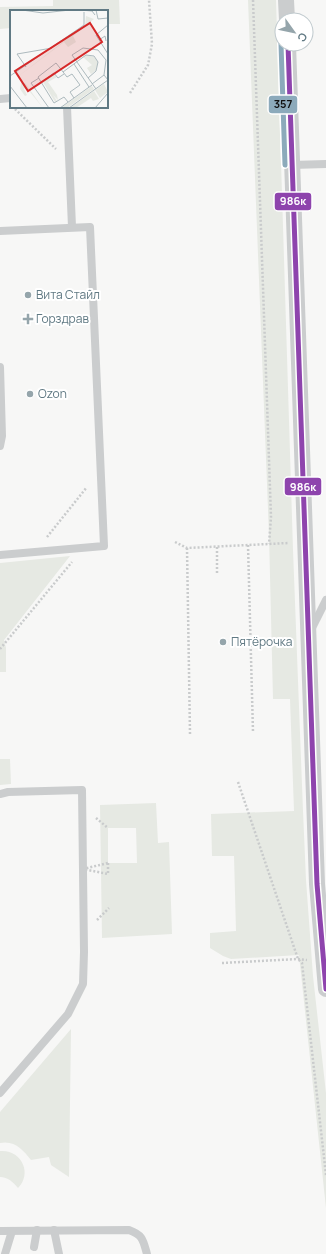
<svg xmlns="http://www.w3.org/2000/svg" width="326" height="1254" font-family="Manrope,sans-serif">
<rect width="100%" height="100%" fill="#f7f7f6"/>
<g fill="#e6e9e3" fill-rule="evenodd">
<path d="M53,0H119L120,24H107V11H11V28L0,29V7L53,6Z"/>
<path d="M248,0H276L293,550L303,811L306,880L313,976L326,1093V1208L299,955L231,959L223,956L210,948V933L236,931L234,856H212L211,814L294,811L290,699H273L269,535Z"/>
<path d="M70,556L4,640L6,648V672H0V563Z"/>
<path d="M0,759H10L11,784L0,785Z"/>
<path d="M156,803L158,843L169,842L172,934L102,938L100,805ZM108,828H136L137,863H108Z"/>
<path d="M71,1029L69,1177L51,1165L49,1157L31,1160C23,1150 15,1140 0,1143V1112Z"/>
<path d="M0,1151C21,1149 33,1173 18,1188C13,1182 8,1177 0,1177Z"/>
</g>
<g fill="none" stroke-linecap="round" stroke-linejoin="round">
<g stroke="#c9cbcc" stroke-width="2.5" stroke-dasharray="2 2" stroke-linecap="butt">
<path d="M253,0L271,517L269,544"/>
<path d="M130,93L148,65L152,44L149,0"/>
<path d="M15,109L56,149"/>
<path d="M47,537L87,487"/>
<path d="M175,542L187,548L289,543"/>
<path d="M248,545L253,732"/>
<path d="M217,547V574"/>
<path d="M187,548L190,734"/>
<path d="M0,649L72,562"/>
<path d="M238,782L298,959L302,963L326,1175"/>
<path d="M96,818L108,828"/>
<path d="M108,863V874L83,869Z"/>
<path d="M97,920L109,908"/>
<path d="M222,963L298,959L307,960"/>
</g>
<g stroke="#cbcdce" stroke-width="8">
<path d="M0,99L11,98"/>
<path d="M67,107L72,227"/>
<path d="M292,165L326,164"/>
<path d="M0,231L90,227L104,546L0,555"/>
<path d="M0,367L2,436L0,446"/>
<path d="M311,630L326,600"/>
<path d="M0,794L8,792L82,790L84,952L83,984L68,1014L0,1093"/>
<path d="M54,1230L59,1254"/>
<path d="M0,1231L129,1230C143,1235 143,1240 147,1254"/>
<path d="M34,1247L37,1230"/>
<path d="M5,1254L12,1231"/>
</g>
<g stroke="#cbcdce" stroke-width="16">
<path d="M286,0L287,20"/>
<path d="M288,44L317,884L326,989"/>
</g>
<g stroke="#fff" stroke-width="8">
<path id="bus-1" d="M288,44L317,884L326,989"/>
</g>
<g stroke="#fff" stroke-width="8">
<path id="bus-2" d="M281,44L285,165"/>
</g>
<use href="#bus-1" stroke="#8e44ad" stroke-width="5"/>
<use href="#bus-2" stroke="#8caabb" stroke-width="5"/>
</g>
<g fill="#95a5ab" stroke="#fff" stroke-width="1.5">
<circle cx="28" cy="295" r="4"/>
<path d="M26 313h4v4h4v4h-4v4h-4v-4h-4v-4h4z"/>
<circle cx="30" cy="394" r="4"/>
<circle cx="223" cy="642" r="4"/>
</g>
<g text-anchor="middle" stroke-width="4" stroke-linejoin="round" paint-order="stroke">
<g font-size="12" fill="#607983" stroke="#fff" text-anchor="start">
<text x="36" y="299">Вита Стайл</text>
<text x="36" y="323">Горздрав</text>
<text x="38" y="398">Ozon</text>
<text x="231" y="646">Пятёрочка</text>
</g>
</g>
<g transform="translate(10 10)">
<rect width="98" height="98" fill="#f7f7f6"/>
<path d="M76,6L84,9L63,26L66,32L58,37L54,32L6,68L75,15ZM76,45L84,47L88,52L86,60L81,64L77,58L82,55L73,47ZM44,64L47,67L38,72L47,85L48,90L43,85L47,91L45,92L33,72ZM11,73H15L33,98L16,77L14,79L17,85L15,86L10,79ZM94,74L98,82L90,88L85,80ZM82,76L84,79L57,98H51ZM84,81L89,89L83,91L81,88L66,98H60Z" fill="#e6e9e3"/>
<path fill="none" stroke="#adbabe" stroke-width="1" d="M12,0L33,3L60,0M24,0H43M70,0L82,1L85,5M86,0L88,9L98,8M98,15L86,25L98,44M89,30L95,26L96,31M64,54L79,77M16,57L7,44L42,38M53,62L76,45L84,46L88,52L86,61L78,68M0,66L74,15V2M29,68L21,73L39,98M32,72L44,63L48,68L54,64M82,74L94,65M0,76L17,98M86,79L62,45L73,38L88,40L96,50L94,65L98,70M58,92L54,87L44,93L28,67L46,53L57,67L62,64L70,75L60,82L64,88M50,98L82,75M59,98L98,70M85,98L98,83"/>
<path fill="#d62828" fill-opacity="0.15" stroke="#d62828" stroke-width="2" d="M80,13L92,32L18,81L5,61Z"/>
<rect width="98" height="98" fill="none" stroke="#607983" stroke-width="2"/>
</g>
<g stroke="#fff" stroke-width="1.5">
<rect x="268" y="95" width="30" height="19" rx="4" fill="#8caabb"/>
<rect x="274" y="192" width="38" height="19" rx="4" fill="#8e44ad"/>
<rect x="284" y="477" width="38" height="19" rx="4" fill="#8e44ad"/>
</g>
<g font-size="11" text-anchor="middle" font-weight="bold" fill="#fff">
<text x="293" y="205">986к</text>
<text x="303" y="491">986к</text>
</g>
<g font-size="11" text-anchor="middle" font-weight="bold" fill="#111">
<text x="283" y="108">357</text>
</g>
<g transform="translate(294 32) rotate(123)"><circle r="19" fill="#ffffff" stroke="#bfc9cd"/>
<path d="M0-3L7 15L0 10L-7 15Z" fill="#95a5ab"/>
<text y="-6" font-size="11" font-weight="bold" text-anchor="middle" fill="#607983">С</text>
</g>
</svg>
